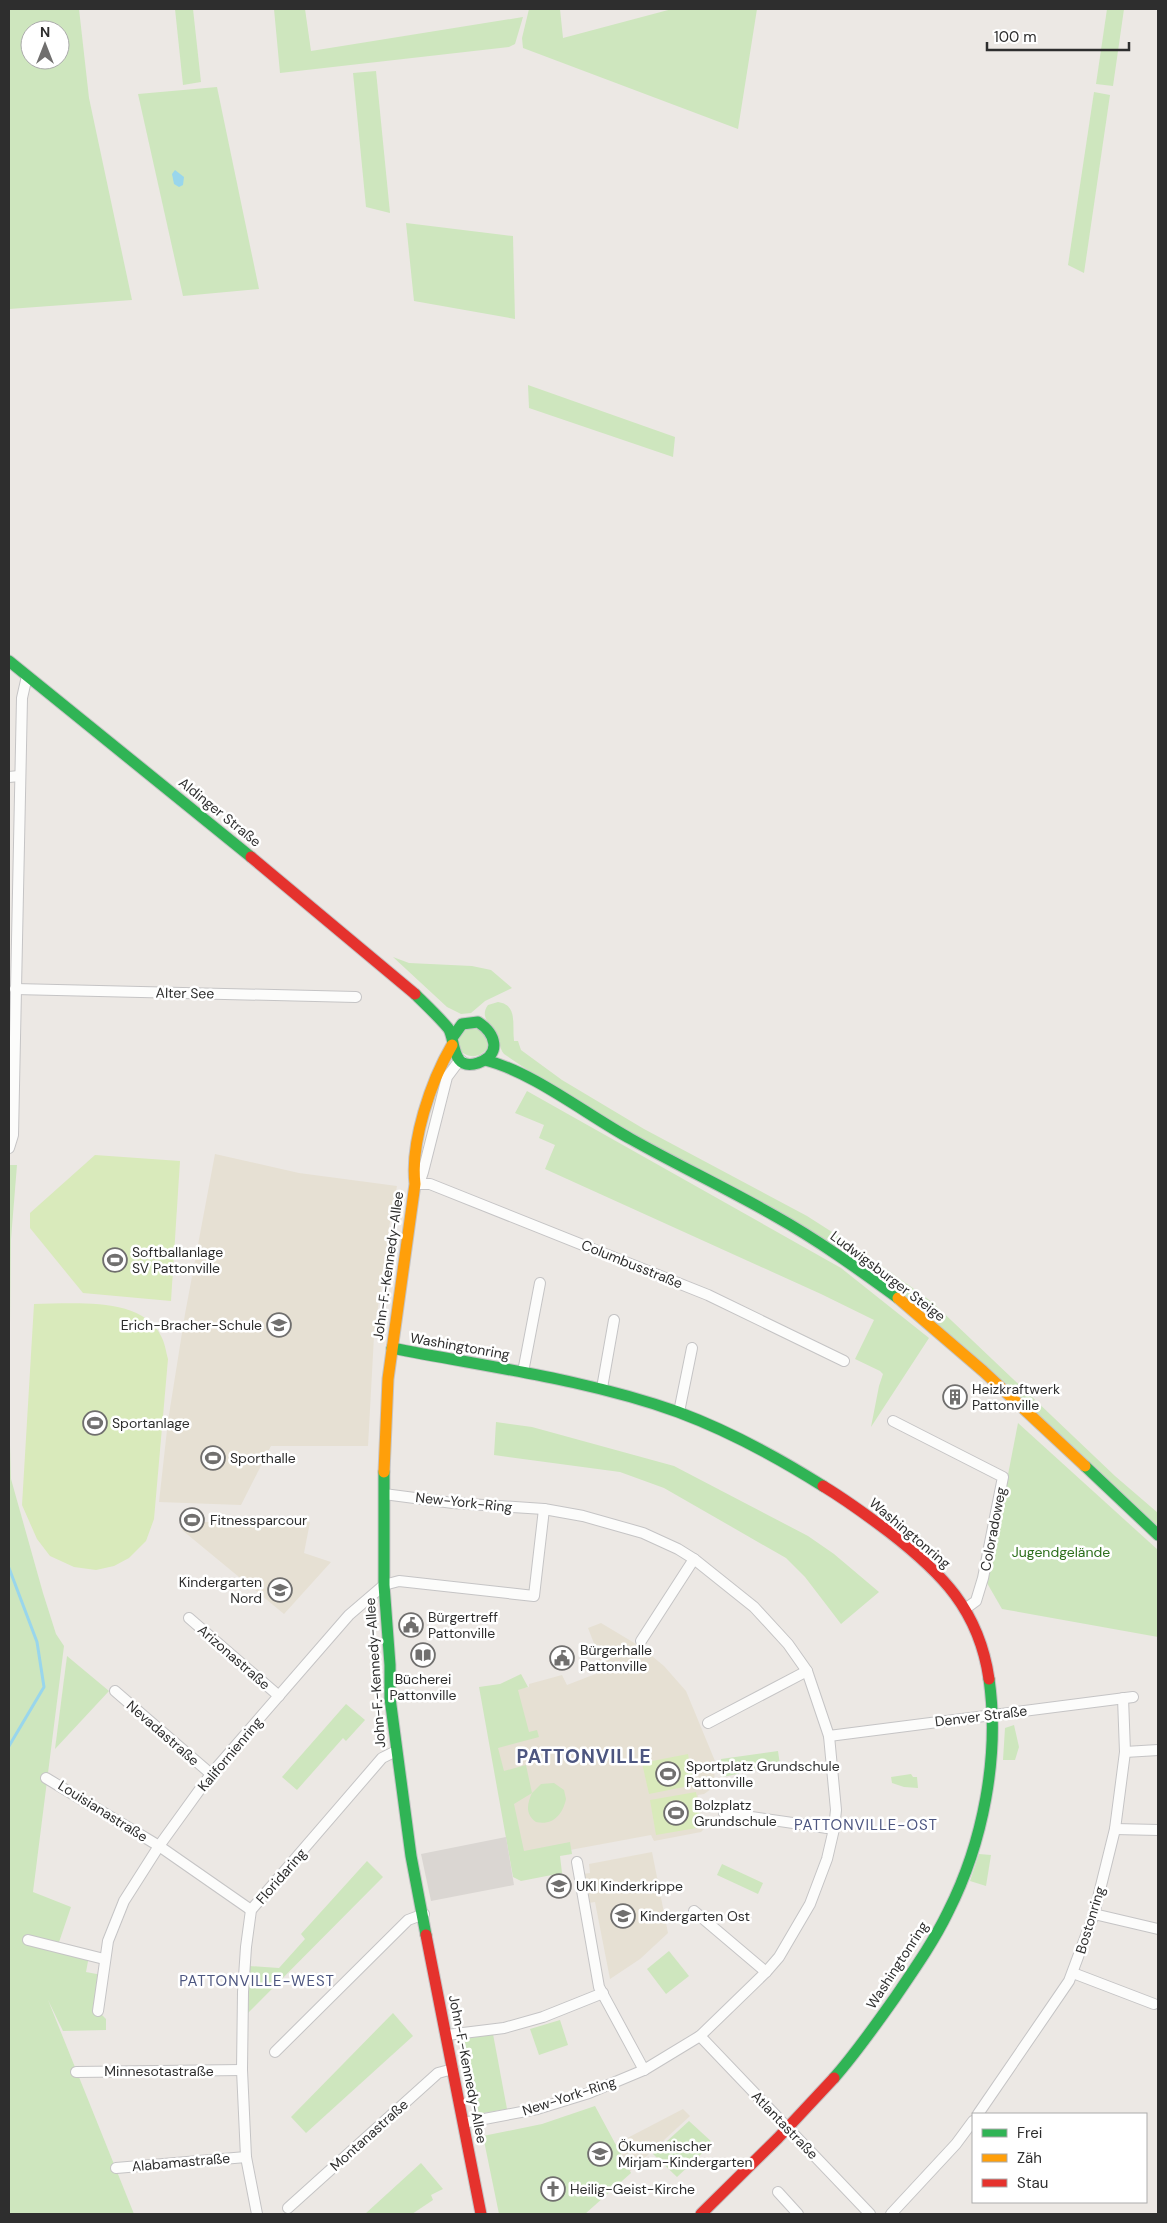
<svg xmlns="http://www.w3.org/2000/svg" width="1167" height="2223" font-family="'DM Sans',sans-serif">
<rect width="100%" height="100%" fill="#ece8e4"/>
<g fill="#e6e0d3">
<path d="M215,1154L299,1173L397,1186L390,1222L374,1336L368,1446H271L241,1505L159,1502L168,1421L185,1314Z"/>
<path d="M188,1522H310L304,1553L331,1562L284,1614L182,1530Z"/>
<path d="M601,1623L641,1647L664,1666L686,1691L715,1761L714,1787L704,1794L698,1795L704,1829L701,1832L654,1841L651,1835L516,1860L487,1703L519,1689L529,1687V1684L562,1675L567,1685L598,1673L594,1662L600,1659L588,1628Z"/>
<path d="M652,1852L668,1933L640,1959L610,1979L595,1902L588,1903L583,1874L590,1873L589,1864Z"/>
<path d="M683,2109L690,2116L610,2190L612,2146Z"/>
</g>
<g fill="#cee6be" fill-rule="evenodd">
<path d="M9,9H79L89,98L132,300L9,309ZM30,30H60V60H30Z"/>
<path d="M175,9H193L201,82L183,85Z"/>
<path d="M274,9H305L311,51L523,17L515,44L509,47L280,73Z"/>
<path d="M529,9H560L563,38L672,9H757L738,129L523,48L522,38Z"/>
<path d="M1107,9H1124L1113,86L1096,84Z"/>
<path d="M376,71L390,213L366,207L353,73Z"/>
<path d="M217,87L259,289L183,296L138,94Z"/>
<path d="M1094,92L1110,95L1084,273L1068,265Z"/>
<path d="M406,223L513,236L515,319L414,301Z"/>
<path d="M528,385L675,437L673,457L529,408Z"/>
<path d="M393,957L409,963L472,966L491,970L512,988L485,1001L471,1013L461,1014L447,1007Z"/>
<path d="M498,1002C518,1005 512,1024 514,1041H518L521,1050L562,1080L644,1129L807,1216L857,1248L932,1302L1115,1476L1158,1513V1529L911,1303L538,1077L504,1054C499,1048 500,1041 497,1034C491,1025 479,1017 488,1005Z"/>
<path d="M470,1026L486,1031L488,1048C480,1056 474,1059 463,1053L459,1049L458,1037Z"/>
<path d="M527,1091L841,1268L929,1338L871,1427L879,1386L883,1374L880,1371L855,1359L874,1320L821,1294L545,1169L555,1145L539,1138L544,1125L515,1113Z"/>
<path d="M9,1165H17L11,1239L9,1409Z"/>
<path d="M9,1411L11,1479L43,1593L56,1634L64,1646L33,1892L71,1907L57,1948L89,1956L86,1972L102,1975L98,2011L106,2019V2030L63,2031L48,2000L134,2214H9Z"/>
<path d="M496,1422L532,1427L674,1466L808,1536L834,1554L879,1592L841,1624L805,1577L786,1558L664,1488L620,1472L494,1455Z"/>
<path d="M1018,1423L1158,1550V1637L1002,1609L987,1583Z"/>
<path d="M67,1656L109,1691L55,1749Z"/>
<path d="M521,1674L528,1687L518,1690L529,1732L537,1730L539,1737L498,1748L504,1771L526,1765L532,1793L541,1784L554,1783L564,1790L566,1799C563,1814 553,1826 536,1822C525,1814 527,1804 532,1793L514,1804L524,1851L570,1842L572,1854L560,1856L562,1873L521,1881L513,1877L479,1687L500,1684Z"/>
<path d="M346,1704L365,1720L346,1741L343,1738L297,1790L282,1777Z"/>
<path d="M1014,1725L1019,1747L1015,1760H1003L1005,1728Z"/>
<path d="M778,1751L780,1765L723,1777L721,1759Z"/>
<path d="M911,1774L913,1777H917L918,1788L904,1787L892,1783L891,1777Z"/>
<path d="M979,1854L991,1855L986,1886L970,1881Z"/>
<path d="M367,1861L383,1877L248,2013L249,1966L279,1968L305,1939L301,1934Z"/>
<path d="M722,1864L763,1883L758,1894L717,1875Z"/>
<path d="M669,1951L689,1976L666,1994L647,1969Z"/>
<path d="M393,2013L413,2036L306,2133L291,2117Z"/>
<path d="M560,2020L568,2045L539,2055L530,2029Z"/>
<path d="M493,2034L507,2109L477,2114L464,2038Z"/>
<path d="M595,2106L631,2173L585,2214H499L483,2136L542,2124Z"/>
<path d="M689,2121L713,2143L677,2177L653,2154Z"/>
<path d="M421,2163L443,2189L431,2195L433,2200L412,2214H365Z"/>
</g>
<g fill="#d9eabb">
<path d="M95,1155L180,1161L171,1301L83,1293L30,1228V1213Z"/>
<path d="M34,1304C72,1304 142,1296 161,1336C165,1343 166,1352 168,1359L154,1519L146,1541L129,1558L114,1566L96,1570L74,1567L50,1556L37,1539L22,1505Z"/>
<path d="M688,1754L694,1785L649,1794L642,1763Z"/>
<path d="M696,1792L702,1827L656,1835L650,1800Z"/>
</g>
<path fill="#dad6d2" d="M506,1837L514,1885L431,1901L421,1854Z"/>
<path fill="#99d6ec" d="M175,170L184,177L183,185L179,187L174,184L172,174Z"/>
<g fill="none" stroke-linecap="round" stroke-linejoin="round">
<path stroke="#99d6ec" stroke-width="3" d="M9,1568L37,1642L44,1687L9,1746"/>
<g stroke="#c5c4c5" stroke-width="12">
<g id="street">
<path d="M9,777L19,776"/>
<path d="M15,989L356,997"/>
<path d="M9,1148L13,1135L22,698L27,676"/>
<path d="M415,1184H430L708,1295L844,1361"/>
<path d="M415,1184L421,1178L423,1172L447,1077L456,1065L462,1061"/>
<path d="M523,1372L540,1283"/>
<path d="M602,1388L614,1320"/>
<path d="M679,1412L692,1348"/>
<path d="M893,1421L1003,1477L983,1578L976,1601L965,1609"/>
<path d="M384,1494L453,1503L544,1509L583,1516L643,1533L678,1549L694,1559L754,1607L788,1644L807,1671L829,1736L836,1810L834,1829L827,1859L810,1904L779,1957L766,1972L700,2036L644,2070L589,2093L537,2109L463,2123"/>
<path d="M189,1618L279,1696"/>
<path d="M641,1641L694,1559"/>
<path d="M115,1691L211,1774"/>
<path d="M708,1723L807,1671"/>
<path d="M829,1736L1133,1697"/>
<path d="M1125,1752L1158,1750"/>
<path d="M46,1778L159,1846L124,1901L108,1941L98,2011"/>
<path d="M724,1813L834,1829"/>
<path d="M1115,1829L1158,1830"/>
<path d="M577,1862L599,1987L644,2070"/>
<path d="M251,1910L159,1846L211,1774L349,1615L384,1585L399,1581L534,1596L544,1509"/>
<path d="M694,1911L766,1972"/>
<path d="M1094,1914L1158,1929"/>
<path d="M28,1940L104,1959"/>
<path d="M1073,1973L1154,2004"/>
<path d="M447,2035L504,2028L543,2017L603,1993"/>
<path d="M700,2036L870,2214"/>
<path d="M275,2052L408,1920L424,1914"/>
<path d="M76,2072L242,2070"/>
<path d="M978,2114L1069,1981L1094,1914L1115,1829L1125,1752L1123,1698"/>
<path d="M116,2168L246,2157"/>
<path d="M778,2192L798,2214"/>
<path d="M288,2208L438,2073L453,2069"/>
<path d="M257,2214L246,2157L242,2070L243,1992L246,1947L251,1910L382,1758L396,1751"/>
<path d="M891,2214L956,2144L973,2121"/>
</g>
</g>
<g stroke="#c5c4c5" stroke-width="13">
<g id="fast">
<path d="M9,661L251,857"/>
<path d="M415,994C426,1005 438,1016 448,1028C456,1038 450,1072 478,1063C503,1054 495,1033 478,1022L462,1024L452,1038"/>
<path d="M485,1060C533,1072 587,1115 631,1139C679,1166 728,1189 775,1216C818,1240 858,1269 898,1298"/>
<path d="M392,1348C487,1367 586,1379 678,1412C729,1431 777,1457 823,1486"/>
<path d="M1085,1466L1158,1535"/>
<path d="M384,1472V1585L390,1665V1698L411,1856L426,1935"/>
<path d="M834,2078C856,2053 875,2026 894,1999C913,1971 933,1943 948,1912C983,1843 1000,1756 989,1679"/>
</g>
</g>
<g stroke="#c5c4c5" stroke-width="13">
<g id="slow">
<path d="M898,1298L983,1371L1085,1466"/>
<path d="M384,1472L388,1379L415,1184C410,1142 431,1081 452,1045"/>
</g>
</g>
<g stroke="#c5c4c5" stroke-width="13">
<g id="jam">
<path d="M251,857L415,994"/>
<path d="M823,1486C846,1500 868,1516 889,1532C942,1573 979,1610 989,1679"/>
<path d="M426,1935L481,2214"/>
<path d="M701,2214L778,2138L834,2078"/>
</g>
</g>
<use href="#street" stroke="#fcfcfb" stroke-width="10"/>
<use href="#fast" stroke="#30b455" stroke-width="11"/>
<use href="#slow" stroke="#ff9f0a" stroke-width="11"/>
<use href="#jam" stroke="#e5322d" stroke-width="11"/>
</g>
<defs>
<g id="stadium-ring" transform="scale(1.25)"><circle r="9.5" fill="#fff" stroke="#706f6e" stroke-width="1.5"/><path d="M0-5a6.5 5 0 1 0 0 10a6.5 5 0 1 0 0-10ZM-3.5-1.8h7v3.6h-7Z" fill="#706f6e"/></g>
<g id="school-ring" transform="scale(1.25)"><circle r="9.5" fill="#fff" stroke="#706f6e" stroke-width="1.5"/><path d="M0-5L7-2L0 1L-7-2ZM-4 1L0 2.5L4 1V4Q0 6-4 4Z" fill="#706f6e"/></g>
<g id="building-ring" transform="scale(1.25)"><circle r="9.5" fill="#fff" stroke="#706f6e" stroke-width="1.5"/><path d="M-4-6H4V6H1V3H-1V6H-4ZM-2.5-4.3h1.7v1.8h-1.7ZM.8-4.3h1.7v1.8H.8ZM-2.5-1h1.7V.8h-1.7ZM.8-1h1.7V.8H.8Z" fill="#706f6e"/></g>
<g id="civic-ring" transform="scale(1.25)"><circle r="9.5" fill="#fff" stroke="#706f6e" stroke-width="1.5"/><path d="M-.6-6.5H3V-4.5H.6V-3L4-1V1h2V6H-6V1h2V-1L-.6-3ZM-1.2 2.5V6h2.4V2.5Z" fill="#706f6e"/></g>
<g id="library-ring" transform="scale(1.25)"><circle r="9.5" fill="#fff" stroke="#706f6e" stroke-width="1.5"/><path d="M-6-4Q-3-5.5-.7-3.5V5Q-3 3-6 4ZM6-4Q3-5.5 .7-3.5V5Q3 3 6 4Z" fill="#706f6e"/></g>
<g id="church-ring" transform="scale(1.25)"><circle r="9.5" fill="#fff" stroke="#706f6e" stroke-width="1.5"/><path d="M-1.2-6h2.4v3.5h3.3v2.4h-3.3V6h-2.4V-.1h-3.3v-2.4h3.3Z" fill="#706f6e"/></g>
</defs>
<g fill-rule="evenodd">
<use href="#stadium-ring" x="115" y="1260"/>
<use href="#school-ring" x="279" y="1325"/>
<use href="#building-ring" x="955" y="1397"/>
<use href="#stadium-ring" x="95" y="1423"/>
<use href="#stadium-ring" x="213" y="1458"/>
<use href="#stadium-ring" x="192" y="1520"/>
<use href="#school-ring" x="280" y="1590"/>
<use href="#civic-ring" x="411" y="1625"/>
<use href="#library-ring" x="423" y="1655"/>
<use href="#civic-ring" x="562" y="1658"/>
<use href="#stadium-ring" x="668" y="1774"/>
<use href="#stadium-ring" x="676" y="1813"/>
<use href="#school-ring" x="559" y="1886"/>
<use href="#school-ring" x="623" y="1916"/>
<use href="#school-ring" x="600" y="2154"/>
<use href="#church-ring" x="553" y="2189"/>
</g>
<g text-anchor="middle" stroke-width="5" stroke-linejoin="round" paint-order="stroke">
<g font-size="14" fill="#2e2e2e" stroke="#fff">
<text transform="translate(220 812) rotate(39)" y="5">Aldinger Straße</text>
<text transform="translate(185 993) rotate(1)" y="5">Alter See</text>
<text transform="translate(632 1264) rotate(22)" y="5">Columbusstraße</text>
<text transform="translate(388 1266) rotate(-82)" y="5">John-F.-Kennedy-Allee</text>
<text transform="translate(888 1276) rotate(37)" y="5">Ludwigsburger Steige</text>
<text transform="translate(460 1346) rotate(10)" y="5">Washingtonring</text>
<text transform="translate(464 1502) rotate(6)" y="5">New-York-Ring</text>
<text transform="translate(993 1529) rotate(-79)" y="5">Coloradoweg</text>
<text transform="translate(910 1533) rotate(40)" y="5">Washingtonring</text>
<text transform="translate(234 1657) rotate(41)" y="5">Arizonastraße</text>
<text transform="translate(375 1673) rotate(-94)" y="5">John-F.-Kennedy-Allee</text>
<text transform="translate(981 1716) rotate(-7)" y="5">Denver Straße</text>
<text transform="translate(163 1733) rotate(41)" y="5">Nevadastraße</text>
<text transform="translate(230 1754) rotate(-50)" y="5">Kalifornienring</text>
<text transform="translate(103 1811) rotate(32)" y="5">Louisianastraße</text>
<text transform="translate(281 1876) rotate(-49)" y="5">Floridaring</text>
<text transform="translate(1090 1920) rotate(-73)" y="5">Bostonring</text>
<text transform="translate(897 1965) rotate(-57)" y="5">Washingtonring</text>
<text transform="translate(468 2069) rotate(79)" y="5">John-F.-Kennedy-Allee</text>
<text x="159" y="2076">Minnesotastraße</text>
<text transform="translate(569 2096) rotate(-18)" y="5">New-York-Ring</text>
<text transform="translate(785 2125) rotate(46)" y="5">Atlantastraße</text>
<text transform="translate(369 2135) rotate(-42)" y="5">Montanastraße</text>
<text transform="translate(181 2162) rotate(-5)" y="5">Alabamastraße</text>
</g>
<g font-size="14" fill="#2e2e2e" stroke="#fff" text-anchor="start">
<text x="132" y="1257">Softballanlage<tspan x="132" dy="16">SV Pattonville</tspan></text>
<text x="262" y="1330" text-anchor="end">Erich-Bracher-Schule</text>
<text x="972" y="1394">Heizkraftwerk<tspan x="972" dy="16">Pattonville</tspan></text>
<text x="112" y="1428">Sportanlage</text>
<text x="230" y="1463">Sporthalle</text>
<text x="210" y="1525">Fitnessparcour</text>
<text x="262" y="1587" text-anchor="end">Kindergarten<tspan x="262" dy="16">Nord</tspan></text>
<text x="428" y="1622">Bürgertreff<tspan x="428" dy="16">Pattonville</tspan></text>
<text x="580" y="1655">Bürgerhalle<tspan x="580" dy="16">Pattonville</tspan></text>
<text x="423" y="1684" text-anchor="middle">Bücherei<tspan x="423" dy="16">Pattonville</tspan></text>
<text x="686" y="1771">Sportplatz Grundschule<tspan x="686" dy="16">Pattonville</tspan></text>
<text x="694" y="1810">Bolzplatz<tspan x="694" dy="16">Grundschule</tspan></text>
<text x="576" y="1891">UKI Kinderkrippe</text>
<text x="640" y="1921">Kindergarten Ost</text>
<text x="618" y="2151">Ökumenischer<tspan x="618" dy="16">Mirjam-Kindergarten</tspan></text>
<text x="570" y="2194">Heilig-Geist-Kirche</text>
</g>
<g font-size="14" fill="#2c6e1b" stroke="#fff">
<text x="1061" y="1557">Jugendgelände</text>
</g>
<g font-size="15" letter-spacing="1" fill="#4d5680" stroke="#fff">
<text x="866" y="1830">PATTONVILLE-OST</text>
<text x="257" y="1986">PATTONVILLE-WEST</text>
</g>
<g font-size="19" font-weight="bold" letter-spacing="1" fill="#4d5680" stroke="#fff">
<text x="584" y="1763">PATTONVILLE</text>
</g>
</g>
<rect width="1167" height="2223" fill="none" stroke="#2e2e2e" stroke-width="20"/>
<rect x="972" y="2113" width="175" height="90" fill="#ffffff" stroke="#ababab"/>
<rect x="982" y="2129" width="25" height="8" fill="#30b455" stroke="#ababab"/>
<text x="1017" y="2138" font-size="15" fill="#2e2e2e">Frei</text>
<rect x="982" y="2154" width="25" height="8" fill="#ff9f0a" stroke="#ababab"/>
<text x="1017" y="2163" font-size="15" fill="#2e2e2e">Zäh</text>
<rect x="982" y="2179" width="25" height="8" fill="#e5322d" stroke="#ababab"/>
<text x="1017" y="2188" font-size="15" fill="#2e2e2e">Stau</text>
<g transform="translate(45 45)"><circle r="24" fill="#ffffff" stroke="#ababab"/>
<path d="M0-4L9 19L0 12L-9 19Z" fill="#706f6e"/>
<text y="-8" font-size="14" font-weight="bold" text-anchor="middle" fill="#2e2e2e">N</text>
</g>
<path d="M987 42v8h142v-8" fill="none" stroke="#2e2e2e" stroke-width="2.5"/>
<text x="994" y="42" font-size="15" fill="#2e2e2e" stroke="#ffffff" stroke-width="4" paint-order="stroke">100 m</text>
</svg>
